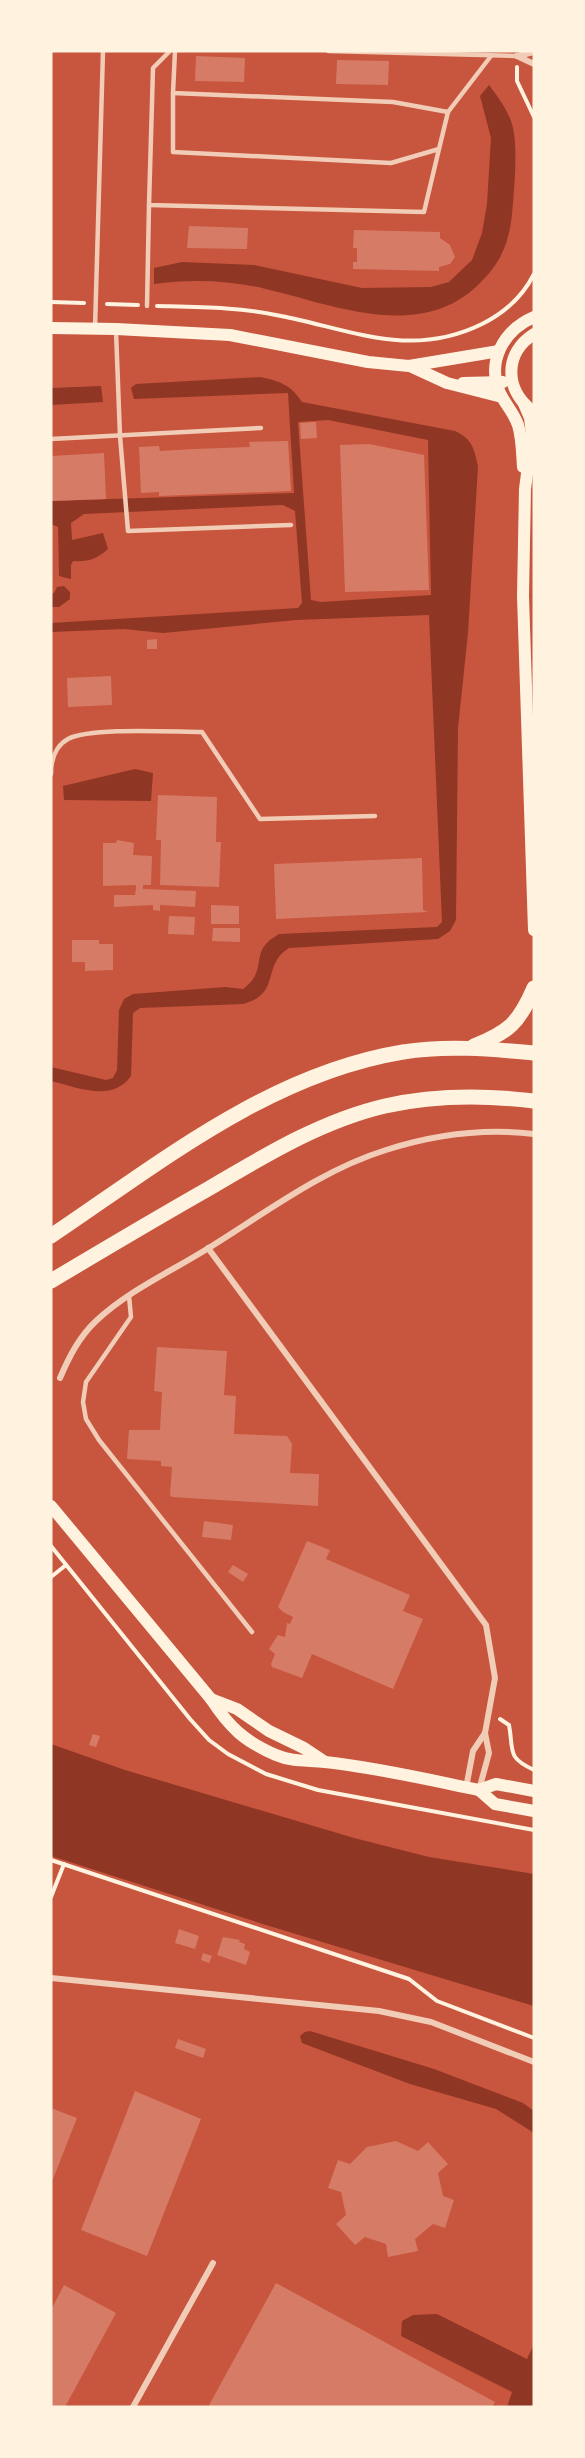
<svg xmlns="http://www.w3.org/2000/svg" width="585" height="2458" font-family="'Exo 2',sans-serif">
<rect width="100%" height="100%" fill="#c8553d"/>
<g fill="#8f3625" fill-rule="evenodd">
<path d="M489,85C498,97 510,113 513,128C518,149 514,192 512,214C509,243 501,262 481,282C421,344 332,304 262,288C226,280 190,279 154,284V268L182,262L254,265L362,288L431,287L449,282L472,260L482,233L487,204L491,138L480,96Z"/>
<path d="M261,377C281,382 290,384 302,402L455,431C472,439 474,448 478,466L468,633L458,728L456,920L450,931L438,939L289,948C261,965 282,994 243,1004L140,1008L133,1013L131,1076C112,1103 77,1087 51,1081V1067L106,1080L113,1078L117,1070L119,1010L124,999L133,994L225,987L243,989C266,972 253,957 267,943C270,939 275,937 279,934L437,927L442,922L429,615L296,620L163,633L124,629L51,632V623L298,608L302,603L295,511L283,505L84,514L71,523L72,540L103,533L108,549C97,559 88,562 73,561L71,565V579L59,576L58,527L51,524V501L294,493L288,393L134,399L131,388L136,384ZM328,420L428,440L431,595L321,602L311,600L298,422Z"/>
<path d="M101,386L103,402L51,405V388Z"/>
<path d="M64,586L70,592V599L59,607H51V594L54,593L57,587Z"/>
<path d="M135,769L153,773L151,801L64,800L63,786Z"/>
<path d="M51,1744L125,1770L354,1838L429,1857L534,1874V2006L266,1925L51,1856Z"/>
<path d="M310,2031L434,2069L523,2103L534,2111V2133L496,2109L410,2084L302,2043L300,2036L305,2032Z"/>
<path d="M437,2314L527,2359L534,2344V2407H507L512,2392L401,2336L402,2321L413,2315Z"/>
</g>
<g fill="#d67c66">
<path d="M196,56L245,58L244,82L195,81Z"/>
<path d="M337,60L389,61L388,85L336,84Z"/>
<path d="M189,226L248,228L247,249L187,248Z"/>
<path d="M354,230L440,232V238L450,245L455,257L450,264L439,267V271L353,269V262H357V248H353Z"/>
<path d="M316,422L317,438L301,439L300,423Z"/>
<path d="M288,441L291,491L159,496V492L141,493L139,447L159,446L160,451L194,449L250,447L249,442Z"/>
<path d="M369,444L424,455L429,590L345,592L340,445Z"/>
<path d="M104,453L106,499L51,501V456Z"/>
<path d="M157,639V649H147V640Z"/>
<path d="M111,676L112,705L68,707L67,678Z"/>
<path d="M158,795L217,797L216,842H221L219,887L160,885L161,840H156Z"/>
<path d="M117,840L134,843L133,855L152,856L151,885H143V889L196,891L195,907L160,905V911L153,910V905L114,907V895H135L136,888V885L103,886V843H116Z"/>
<path d="M422,858L423,910L428,912L276,919L274,864Z"/>
<path d="M211,905L239,906V924H211Z"/>
<path d="M169,916L195,917L194,935L168,934Z"/>
<path d="M213,928H240V942L212,941Z"/>
<path d="M72,940H99V944H113V970L85,971V962H72Z"/>
<path d="M157,1347L227,1351L224,1395L236,1396L234,1434L287,1436L292,1444L290,1473L319,1474L318,1506L172,1497L170,1495L172,1467L161,1466V1461L127,1459L129,1430H160L162,1392L154,1391Z"/>
<path d="M204,1521L233,1525L231,1540L202,1537Z"/>
<path d="M307,1541L330,1550L326,1559L410,1595L403,1611L423,1619L393,1689L312,1654L302,1678L272,1667L271,1664L275,1654L269,1649L278,1635L285,1637L287,1623L290,1624L293,1617L283,1612L278,1607Z"/>
<path d="M233,1565L248,1574L243,1582L228,1572Z"/>
<path d="M93,1734L100,1736L96,1747L89,1745Z"/>
<path d="M179,1929L199,1936L195,1949L175,1943Z"/>
<path d="M223,1937L240,1940L239,1942L245,1944L244,1949L250,1952L246,1965L217,1955Z"/>
<path d="M203,1953L212,1956L209,1963L201,1960Z"/>
<path d="M178,2039L206,2049L203,2058L175,2048Z"/>
<path d="M135,2091L201,2119L147,2256L81,2230Z"/>
<path d="M51,2108L77,2118L51,2184Z"/>
<path d="M396,2141L418,2151L428,2142L448,2164L438,2173L443,2196L454,2200L445,2228L433,2224L415,2239L418,2251L388,2257L386,2244L365,2237L355,2245L336,2224L346,2215L341,2192L328,2188L338,2160L350,2164L367,2147Z"/>
<path d="M276,2283L495,2402L492,2407H208Z"/>
<path d="M64,2285L116,2313L65,2407H56L51,2405V2310Z"/>
</g>
<g fill="none" stroke-linecap="round" stroke-linejoin="round">
<g stroke="#fff3e0" stroke-width="4">
<path d="M517,67V81L534,117"/>
<path d="M51,302L84,303"/>
<path d="M107,304L138,305"/>
<path d="M157,306C199,307 241,307 281,316C352,330 411,359 482,324C504,313 523,296 534,274"/>
<path d="M51,1546L190,1719L209,1740L228,1754L266,1774L318,1790L534,1830"/>
<path d="M51,1577L66,1565"/>
<path d="M500,1719L509,1725C514,1751 506,1757 534,1770"/>
<path d="M51,1860L409,1979L437,2001L534,2038"/>
<path d="M51,1897L64,1864"/>
</g>
<g stroke="#f1ccb7" stroke-width="4.5">
<path d="M170,51L153,68L149,205L424,212L439,149"/>
<path d="M175,51L173,93L393,102L448,112"/>
<path d="M328,51L517,56"/>
<path d="M173,93V152L391,163L439,149L448,112L491,56"/>
<path d="M147,306L149,205"/>
<path d="M95,328L103,51"/>
<path d="M116,331L120,436L128,531L291,525"/>
<path d="M51,439L261,428"/>
<path d="M51,774C51,761 55,746 68,739C91,727 172,732 202,732L260,819L375,816"/>
<path d="M129,1296L131,1317L86,1382L83,1402L86,1419L99,1440L252,1632"/>
</g>
<g stroke="#f1ccb7" stroke-width="6">
<path d="M517,56L534,64"/>
<path d="M517,56L534,52"/>
<path d="M208,1248L486,1625L495,1678L485,1733L473,1751L466,1788"/>
<path d="M60,1378C69,1357 79,1337 96,1321C128,1291 170,1272 207,1249C264,1214 321,1170 386,1150C433,1135 484,1128 534,1134"/>
<path d="M479,1790L489,1753L485,1733"/>
<path d="M51,1978L379,2011L431,2022L534,2062"/>
<path d="M133,2407L213,2263"/>
</g>
<g stroke="#fff3e0" stroke-width="12">
<path d="M51,328L116,329L230,335L368,362L409,366L499,351"/>
<path d="M410,366L447,383L502,397"/>
<path d="M463,383L503,382"/>
<path d="M524,404L530,418L532,435L525,489L523,596L534,930"/>
<path d="M530,409C505,388 504,353 534,334"/>
<path d="M523,467C522,453 522,438 518,425C514,413 505,404 500,393C486,361 504,330 534,317"/>
<path d="M51,1506L211,1699C230,1728 244,1741 276,1755C292,1762 308,1760 325,1762C374,1767 430,1780 479,1790L495,1804L534,1811"/>
<path d="M211,1699L237,1709L269,1731L304,1748L325,1762"/>
<path d="M479,1790L496,1784L534,1791"/>
</g>
<g stroke="#fff3e0" stroke-width="15">
<path d="M474,1046C509,1032 519,1023 534,988"/>
<path d="M51,1236C160,1163 269,1074 403,1052C446,1045 490,1049 534,1053"/>
<path d="M51,1281C103,1250 155,1219 208,1189C264,1156 321,1121 385,1106C434,1095 484,1095 534,1101"/>
</g>
</g>
<rect width="585" height="2458" fill="none" stroke="#fff3e0" stroke-width="105"/>
</svg>
